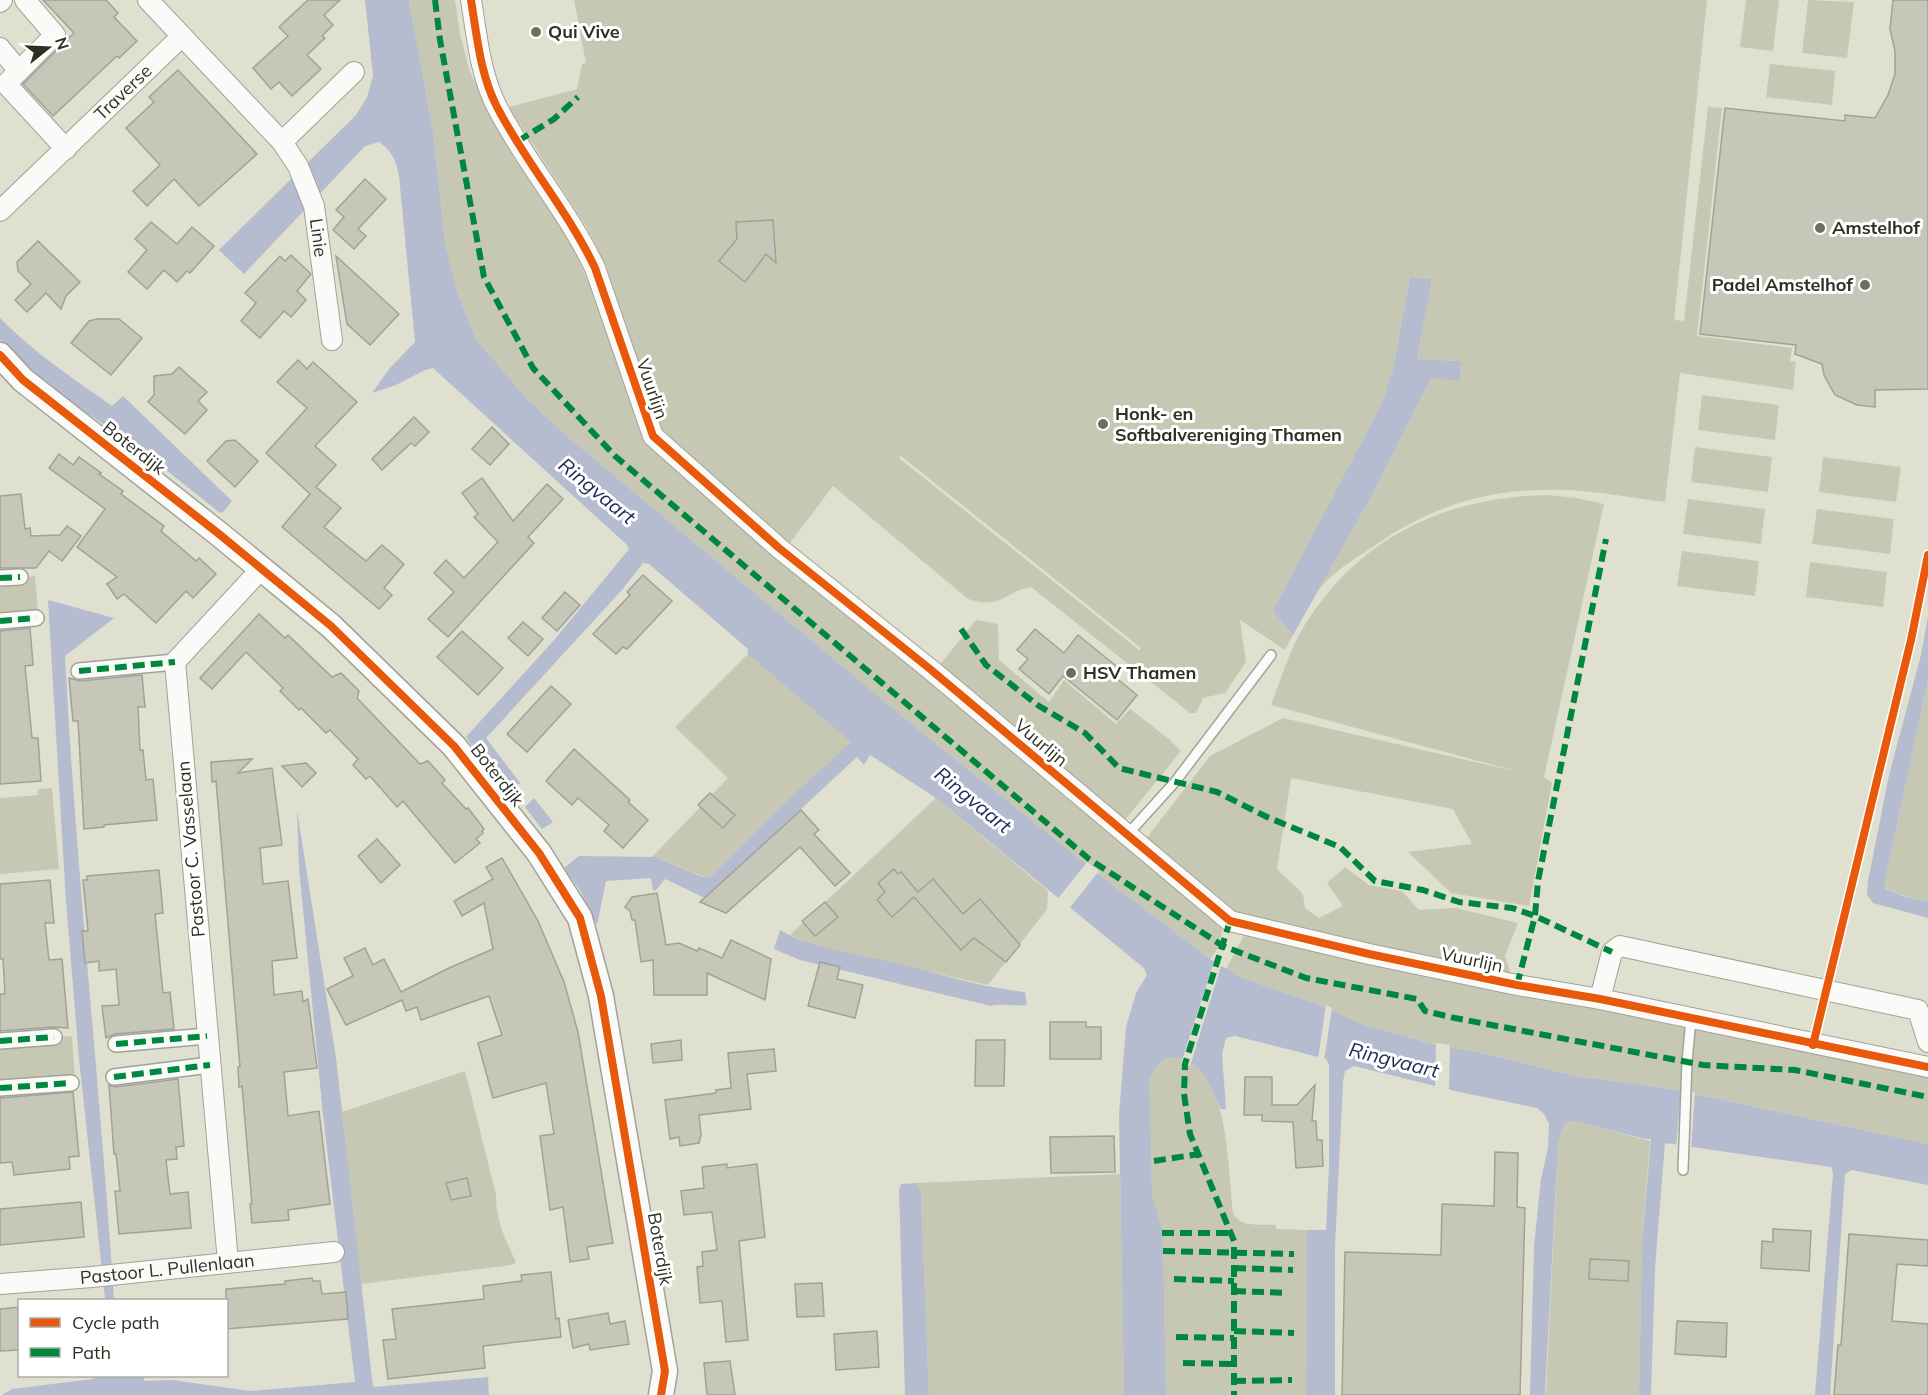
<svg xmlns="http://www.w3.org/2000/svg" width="1928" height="1395" font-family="Mulish,sans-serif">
<rect width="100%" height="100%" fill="#e0e0d0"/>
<g fill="#c7c8b4" fill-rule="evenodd">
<path d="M409,0H455L460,34L470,72L480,92L551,205L573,247L592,290L637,419L649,442L662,458L1222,922C1222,936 1220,949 1210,959L1106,880L903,717L567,436L527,399L476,339L457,292L445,242L433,131Z"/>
<path d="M574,0H1707L1674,320L1684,321L1708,107L1722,108L1697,336L1792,348L1790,361L1796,362L1793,390L1680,373L1665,502C1633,498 1601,492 1569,490C1494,487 1436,503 1374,546C1353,560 1332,572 1317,592L1371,497L1431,378L1460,380L1461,361L1417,359L1432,279L1410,277L1392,373L1381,405L1274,611L1293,635L1285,650L1240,620L1246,662L1225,693L1203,698L1196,713H1190L1031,587C1003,592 1003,610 968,599L833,486L790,543L691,459L661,432L648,401L605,263L587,228L509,107L577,89L582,64L586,63ZM901,456L1141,648L1139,650L899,458Z"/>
<path d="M1746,0H1779L1773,51L1740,47Z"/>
<path d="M1808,0L1854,2L1847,58L1802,53Z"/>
<path d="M1770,64L1835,71L1832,105L1766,97Z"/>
<path d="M1702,395L1779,405L1775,440L1698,430Z"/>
<path d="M1695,447L1772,457L1768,492L1691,482Z"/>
<path d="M1823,457L1901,467L1896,502L1819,492Z"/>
<path d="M1547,495L1576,498L1604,504L1544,777L1552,783L1529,906L1451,893L1408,852L1472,844L1453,809L1291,778L1277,869L1303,894L1305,908L1319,918L1343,906L1327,883L1345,867L1369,885L1402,891L1419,910L1456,908L1518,923L1505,956L1512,978L1479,961L1460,966L1234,913L1145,840L1210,756L1283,718L1519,772L1271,705C1280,681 1288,656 1300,633C1354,540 1442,497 1547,495Z"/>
<path d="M1688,499L1765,509L1761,544L1683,534Z"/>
<path d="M1817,509L1894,519L1890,554L1812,544Z"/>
<path d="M1682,551L1759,561L1755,596L1677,586Z"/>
<path d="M1810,562L1887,572L1883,607L1806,597Z"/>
<path d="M35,576L39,622L0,618V585L27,583V577Z"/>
<path d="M976,620L998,624L999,660L1049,702L1064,680L1116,724L1130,709L1169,739L1181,751L1125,820L938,667Z"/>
<path d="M748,654L852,742L783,804L710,877L706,878L656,857L651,858L728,778L675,727Z"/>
<path d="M1928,680V902C1912,898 1899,895 1885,887V881Z"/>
<path d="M52,788L59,869L0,874V798L38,795V789Z"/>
<path d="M936,798L1048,891L1047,909L988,985L816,946L790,935Z"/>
<path d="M1245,933L1928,1076V1144L1672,1089L1576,1076L1479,1052L1432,1044L1362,1024L1320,1005L1240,977L1226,969Z"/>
<path d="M72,1036L75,1079L0,1085V1048L59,1043V1037Z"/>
<path d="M1167,1057C1176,1058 1186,1060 1194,1064C1228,1083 1229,1177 1233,1213C1241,1228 1260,1224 1276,1225V1229L1307,1230L1306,1395H1166L1162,1229L1152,1193L1148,1101L1149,1079L1157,1066Z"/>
<path d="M465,1071L496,1195C496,1221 505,1239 516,1262L512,1265L361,1284L342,1112Z"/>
<path d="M1575,1121L1650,1141L1642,1242L1639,1395H1546L1558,1144L1562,1130L1567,1122Z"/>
<path d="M1120,1174L1124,1395H929L921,1193L917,1183Z"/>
</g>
<g fill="#b5bccf">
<path d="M365,0H409L433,131L445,242L457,292L476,339L527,399L567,436L903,717L1106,880L1210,959L1240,977L1320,1005L1362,1024L1432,1044L1478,1052L1576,1076L1672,1089L1928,1144V1185L1852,1170L1845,1174L1830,1395H1815L1833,1173L1831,1167L1665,1143L1655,1268L1651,1395H1639L1642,1242L1651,1139H1645L1575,1121L1567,1122L1562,1130L1558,1144L1545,1395H1530L1534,1246L1541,1179L1548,1148L1549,1124L1544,1114L1537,1108L1455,1091L1354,1066L1345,1071L1343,1082L1335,1247V1395H1306L1307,1230H1326L1329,1166V1065L1326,1059L1235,1036L1226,1038L1222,1054L1226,1109H1221C1207,1079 1205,1061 1167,1057L1157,1066L1149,1079L1152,1193L1162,1229L1163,1245L1166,1395H1124L1119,1115L1126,1027L1136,993L1147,975L1144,968L936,798L870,755L864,765L857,757L705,898L665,879L656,890L653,891L651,878L606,881L597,925L581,892L564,868L579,856L656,857L702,877H710L783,804L851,742L748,654V649L649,564L643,563L622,590L486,738L520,783L511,791C496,772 479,756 466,737L555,639L629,549L626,544L433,368L425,370L396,385L372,393L389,369L415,342L399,176C396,160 392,151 379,142L365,146L244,274L219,250L356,115L367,97L373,76Z"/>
<path d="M1410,277L1432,279L1417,359L1461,361L1460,381L1431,378L1371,497L1293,635L1273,611L1381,405L1392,373Z"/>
<path d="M0,318C33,352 74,379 112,406L123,396L232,501L224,511L220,513L135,445L55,392L0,340Z"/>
<path d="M48,600L114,618L65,656C76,871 100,1084 114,1299L126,1300H102L105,1298L79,1059L66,902Z"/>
<path d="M1928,616V680L1885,881V888L1903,896L1928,902V918L1873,903L1867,895L1868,881L1889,775L1921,655Z"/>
<path d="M534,798L553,822L542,829L525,807Z"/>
<path d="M297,810L336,1058L373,1387L488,1377L489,1395H2L12,1389L93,1379L94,1376H144V1381L172,1380L250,1391L355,1382L323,1115L299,868Z"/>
<path d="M780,930C811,948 847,952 882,960C929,970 976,987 1025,992L1027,1005C1015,1007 1003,1003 991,1006L800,960L774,949Z"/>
<path d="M917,1183L921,1193L929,1395H905L899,1189L901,1184Z"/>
</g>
<g fill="#e0e0d0">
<path d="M1087,862L1099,871L1068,910L1056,901Z"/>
<path d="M1215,958L1222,963L1190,1066L1181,1063Z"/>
<path d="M1326,1005L1332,1008L1324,1061L1318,1059Z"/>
<path d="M1436,1043L1450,1045L1449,1093L1435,1089Z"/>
<path d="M1681,1088L1695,1092L1691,1149L1676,1147Z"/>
</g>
<g fill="#c7c7b9" stroke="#a1a195" stroke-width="1.5">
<path d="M43,0H106L118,13L114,17L137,41L119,58L117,56L53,116L23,84L74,33Z"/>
<path d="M308,0H340L324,15L333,25L322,36L325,38L307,55L321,69L292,96L279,82L271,89L253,68L288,36L279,27Z"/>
<path d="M1893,0H1928V389L1875,390V407L1857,405L1835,395L1824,375L1822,364L1795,354L1796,345L1700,334L1725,108L1845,121V115L1875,118L1888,95L1895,74V51L1890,29Z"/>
<path d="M178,70L257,154L199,206L174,179L147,206L133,191L160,165L126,128L154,102L149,97Z"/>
<path d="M365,179L386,199L358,229L366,236L354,249L333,230L344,217L336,210Z"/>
<path d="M773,220L776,263L766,254L745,282L719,261L737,239L736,222Z"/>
<path d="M151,222L177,244L192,227L214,246L190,273L187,271L177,282L164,270L147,289L128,272L147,250L135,239Z"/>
<path d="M38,241L80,282L66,296L61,309L46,293L27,312L15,300L31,284L18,271L17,262Z"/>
<path d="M291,255L311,274L297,291L306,300L291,317L284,311L260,338L241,321L256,303L245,293L280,256L285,261Z"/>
<path d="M336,256L399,314L370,345L347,324Z"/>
<path d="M97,319H119L142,338L111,375L71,343L89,321Z"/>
<path d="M298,360L307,369L313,362L357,402L315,446L336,465L316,487L341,508L324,527L366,561L382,545L404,564L384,588L392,595L379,609L282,527L310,494L266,453L307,408L277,382Z"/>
<path d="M179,367L207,392L198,401L207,410L185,434L148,402L154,395V376L172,374Z"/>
<path d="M414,417L429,432L415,446L411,443L382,470L372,459Z"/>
<path d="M492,427L509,444L490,465L472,449Z"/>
<path d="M235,440L258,461L235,487L207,461L226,441Z"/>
<path d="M59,454L73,465L79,457L101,473L99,474L123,491L121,494L164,526L161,531L196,561L199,558L216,574L193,598L186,591L156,623L124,594L117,599L107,584L117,577L77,547L105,509L49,468Z"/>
<path d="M482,478L513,521L547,484L563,499L528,537L534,543L448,637L428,619L454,592L434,573L446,560L464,578L498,542L474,517L478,514L462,493Z"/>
<path d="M21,494L25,529L30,528L31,536L60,535L67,526L81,536L62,561L49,551L36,568H0V496Z"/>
<path d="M643,575L672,601L627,649L623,647L616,654L593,634L630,595L627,592Z"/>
<path d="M565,592L580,605L557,631L542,618Z"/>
<path d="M259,614L285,638L288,635L332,677L341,673L359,691L357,698L420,764L428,761L445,780L442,783L466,809L468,808L484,829L482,831L483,833L476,839L480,843L455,863L403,801L397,807L370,776L366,779L353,765L358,759L330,730L326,733L301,708L299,710L280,691L283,688L246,652L212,689L200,678Z"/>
<path d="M523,622L543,639L528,656L508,638Z"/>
<path d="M30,628L33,665L25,666L32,738H38L41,781L0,784V631Z"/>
<path d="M1035,629L1064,653L1078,635L1121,670L1115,677L1137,695L1117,720L1063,676L1049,694L1019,669L1028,659L1017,650Z"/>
<path d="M462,631L503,668L478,695L437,657Z"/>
<path d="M142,675L145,707H138L140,750H143L146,780L153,779L157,820L104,825V827L84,829L78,721H73L69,678L80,681Z"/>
<path d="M551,686L571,704L527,752L507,734Z"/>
<path d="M574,749L630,800L628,802L648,820L623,848L604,831L609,825L578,798L572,805L546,781Z"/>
<path d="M252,759L238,773L272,768L282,845L260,848L263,884L288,881L297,958L272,961L274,995L302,991L303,1002L308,999L317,1068L284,1072L288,1116L319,1111L330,1204L288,1210L289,1220L252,1223L250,1204H252L242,1086L239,1087L238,1067H240L224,875L216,781L212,782L211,762Z"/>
<path d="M306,763L316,773L302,787L282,766Z"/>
<path d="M710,793L735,815L723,828L698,805Z"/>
<path d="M801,810L819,830L814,834L850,873L835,886L800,847L726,913L700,902Z"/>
<path d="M377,839L400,865L381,883L358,856Z"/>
<path d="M502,858L538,921L564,982L578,1032L613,1243L587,1247L589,1259L570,1262L563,1207L550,1210L540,1136L554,1134L546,1083L493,1098L478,1043L502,1035L489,996L421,1020L417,1007L406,1011L402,1000L346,1025L327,989L353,976L344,958L365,948L373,965L384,959L401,992L449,968L493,949L484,903L462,916L454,901L493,879L486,867Z"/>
<path d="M894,869L898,874L901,872L918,892L933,879L963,914L980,899L1020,945L1006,962L974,938L961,950L914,897L892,917L877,900L885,892L878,883Z"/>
<path d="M159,870L163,913L155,914L163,993L170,992L174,1029L115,1034L106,1038L102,1006L119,1005L116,969L99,971V961L85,963L82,931H88L83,880H87V876Z"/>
<path d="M50,880L54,923H45L49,960L62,959L68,1028L53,1027L0,1031V994H5L3,959H0V884Z"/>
<path d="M657,893L666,945L679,943L697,951L699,948L722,958L731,940L771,959L765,1000L707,973V995H654L653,960L641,962L635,920H632L630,911L625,907L632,897Z"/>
<path d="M825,902L838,917L815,936L802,921Z"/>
<path d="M820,962L840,967L837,979L863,985L855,1018L808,1006Z"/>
<path d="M1050,1022H1086V1027H1101V1059H1050Z"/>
<path d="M681,1040L682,1060L653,1063L651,1044Z"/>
<path d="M976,1040H1005L1004,1086H975Z"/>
<path d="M774,1049L776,1071L747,1074L751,1109L699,1115L701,1135L699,1143L680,1146L679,1137L670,1139L665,1100L716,1093V1090L731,1088L728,1053Z"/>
<path d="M1245,1077H1272V1105H1297L1315,1085L1312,1121H1316L1317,1140H1322L1323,1166L1296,1168L1293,1122L1262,1121V1115H1244Z"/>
<path d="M178,1079L184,1146L176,1147L177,1159L166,1160L170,1194L188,1192L191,1228L119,1234L115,1191H120L116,1154H114L109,1085L115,1087Z"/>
<path d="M73,1092L79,1156L69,1157L70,1169L14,1175L12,1162L0,1163V1098Z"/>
<path d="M1114,1136L1115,1172L1051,1173L1050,1137Z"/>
<path d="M1495,1152L1518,1153L1517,1207L1525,1208L1520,1395H1342L1345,1252L1441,1255L1442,1204L1494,1206Z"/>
<path d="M727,1164V1168L757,1164L765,1237L739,1241L748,1340L726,1342L722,1301L700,1303L697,1267L703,1266L702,1252L717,1250L712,1212L684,1215L681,1191L704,1188L702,1167Z"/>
<path d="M467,1178L471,1196L451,1200L446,1183Z"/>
<path d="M81,1202L84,1237L0,1245V1209Z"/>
<path d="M1773,1229L1811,1231L1809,1271L1761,1268L1762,1241L1773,1242Z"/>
<path d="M1849,1234L1928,1240V1266L1897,1264L1892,1321L1928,1324V1395H1834L1838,1345H1841Z"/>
<path d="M1590,1259L1629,1261L1628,1281L1589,1279Z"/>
<path d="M551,1272L556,1319L559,1318L561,1337L483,1346L485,1368L388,1379L383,1340L396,1339L392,1309L484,1299L483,1286L522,1281L521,1275Z"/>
<path d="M312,1278L313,1281H320L322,1294L346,1292L348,1319L226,1329V1289L285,1284V1281Z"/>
<path d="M822,1283L824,1316L797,1317L795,1284Z"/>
<path d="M20,1307L18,1350L0,1351V1309Z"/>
<path d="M608,1313L610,1324L625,1321L629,1344L590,1350L589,1344L573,1348L568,1320Z"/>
<path d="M1677,1321L1727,1323L1726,1357L1675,1354Z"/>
<path d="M877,1331L879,1367L836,1370L834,1334Z"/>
<path d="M730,1361L735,1395H707L704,1363Z"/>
</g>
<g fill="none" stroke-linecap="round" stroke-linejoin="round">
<g stroke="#a2a296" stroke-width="12">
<g id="service">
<path d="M1127,835L1175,782L1271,655"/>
<path d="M1683,1170L1687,1062L1691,1018"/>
</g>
</g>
<g stroke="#a2a296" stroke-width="18">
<g id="pedestrian">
<path d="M0,578L20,577"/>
<path d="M0,621L36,618"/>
<path d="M79,671L175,662"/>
<path d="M0,1041L54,1037"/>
<path d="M116,1044L207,1036"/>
<path d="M114,1077L210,1065"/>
<path d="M0,1088L71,1083"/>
</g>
</g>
<g stroke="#a2a296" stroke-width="22">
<g id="minor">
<path d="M25,0L55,35L6,84L66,149"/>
<path d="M148,0L282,142L354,72"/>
<path d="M471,0C477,36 480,74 497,107C526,163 568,211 595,268L653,436L779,548L930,669L1230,921L1369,954L1517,985L1600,999L1928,1067"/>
<path d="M0,2L2,0"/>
<path d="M0,48L19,71"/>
<path id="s1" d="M282,142L298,166L314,206L332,340"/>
<path id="s2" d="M0,211L181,37"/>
<path d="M1600,999L1612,952L1620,946L1918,1010L1928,1042"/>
<path d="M228,1262L175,662L262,568"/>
<path id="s3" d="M0,1284L92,1277L334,1252"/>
</g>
</g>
<g stroke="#a2a296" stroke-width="27">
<path id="tertiary" d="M0,355L23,380L219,534L331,626L454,746L539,853L580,918L601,996L665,1371L661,1395"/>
</g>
<use href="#service" stroke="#fafaf8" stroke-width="9"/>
<use href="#pedestrian" stroke="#fafaf8" stroke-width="15"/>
<use href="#minor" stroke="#fafaf8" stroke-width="20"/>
<use href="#tertiary" stroke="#fafaf8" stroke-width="24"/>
<g stroke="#00873e" stroke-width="6" stroke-dasharray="12 6" stroke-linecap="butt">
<path d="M435,0L440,40L484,277L533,368L615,456L1089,859L1223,946L1306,978L1417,999L1425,1011L1455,1018L1703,1065L1795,1070L1928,1097"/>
<path d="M518,141L554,119L578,97"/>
<path d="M0,578L20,577"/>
<path d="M0,621L36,618"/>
<path d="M961,629L986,665L1039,706L1085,733L1119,768L1217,792L1267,817L1340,847L1375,881L1423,890L1459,902L1512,908L1535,916L1612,952"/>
<path d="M79,671L175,662"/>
<path d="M1230,921L1185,1064L1184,1094L1190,1134L1234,1241V1395"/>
<path d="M1517,985L1535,916L1538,881L1606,539"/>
<path d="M0,1041L54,1037"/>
<path d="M116,1044L207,1036"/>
<path d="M114,1077L210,1065"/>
<path d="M0,1088L71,1083"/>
<path d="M1154,1161L1199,1154"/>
<path d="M1162,1233H1230"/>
<path d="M1163,1251L1294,1254"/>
<path d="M1234,1268L1293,1270"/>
<path d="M1174,1279L1234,1281"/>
<path d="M1234,1291L1288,1293"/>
<path d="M1234,1331L1294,1333"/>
<path d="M1176,1337L1234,1338"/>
<path d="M1183,1363L1234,1364"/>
<path d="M1234,1381L1292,1380"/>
</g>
<g stroke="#fff" stroke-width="11">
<g id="cycleway">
<path d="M471,0C477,36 480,74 497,107C526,163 568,211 595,268L653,436L779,548L930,669L1230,921L1369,954L1517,985L1600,999L1928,1067"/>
<path d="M0,355L23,380L219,534L331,626L454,746L539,853L580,918L601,996L665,1371L661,1395"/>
<path d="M1813,1045L1911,640L1928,555"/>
</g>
</g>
<use href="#cycleway" stroke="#e8590c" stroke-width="8"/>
</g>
<g fill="#6d6e60" stroke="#fff" stroke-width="2">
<circle cx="536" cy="32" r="6"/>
<circle cx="1820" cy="228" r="6"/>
<circle cx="1865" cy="285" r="6"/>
<circle cx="1103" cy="424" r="6"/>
<circle cx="1071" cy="673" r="6"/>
</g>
<g text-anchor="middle" stroke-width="6" stroke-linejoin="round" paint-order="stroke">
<g font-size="18" font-weight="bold" fill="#2f3024" stroke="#fff" text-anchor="start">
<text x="548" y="38">Qui Vive</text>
<text x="1832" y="234">Amstelhof</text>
<text x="1853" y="291" text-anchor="end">Padel Amstelhof</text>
<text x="1115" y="420">Honk- en<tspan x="1115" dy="21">Softbalvereniging Thamen</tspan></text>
<text x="1083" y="679">HSV Thamen</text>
</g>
<g font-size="18" fill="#2f3024" stroke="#fff">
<text dy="6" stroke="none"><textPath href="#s2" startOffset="171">Traverse</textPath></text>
<text dy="6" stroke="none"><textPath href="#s1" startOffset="104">Linie</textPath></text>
<text transform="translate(652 389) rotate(71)" y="6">Vuurlijn</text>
<text transform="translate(134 448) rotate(38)" y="6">Boterdijk</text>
<text transform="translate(1041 743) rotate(40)" y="6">Vuurlijn</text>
<text transform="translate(497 775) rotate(52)" y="6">Boterdijk</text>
<text transform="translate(191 849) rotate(-95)" y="6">Pastoor C. Vasselaan</text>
<text transform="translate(1472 960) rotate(12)" y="6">Vuurlijn</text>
<text transform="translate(660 1249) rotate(80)" y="6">Boterdijk</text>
<text dy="6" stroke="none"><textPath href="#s3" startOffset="168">Pastoor L. Pullenlaan</textPath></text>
</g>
<g font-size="20" font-style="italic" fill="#232b58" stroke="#fff">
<text transform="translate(597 491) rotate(39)" y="7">Ringvaart</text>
<text transform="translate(973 800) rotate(39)" y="7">Ringvaart</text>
<text transform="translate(1394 1060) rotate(14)" y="7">Ringvaart</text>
</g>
</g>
<rect x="18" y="1299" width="210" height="78" fill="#ffffff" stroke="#acaca7" stroke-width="1.5"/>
<rect x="30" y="1318" width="30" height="9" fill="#e8590c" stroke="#acaca7" stroke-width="1.5"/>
<text x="72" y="1329" font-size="18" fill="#2f3024">Cycle path</text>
<rect x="30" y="1348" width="30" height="9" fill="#00873e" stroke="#acaca7" stroke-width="1.5"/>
<text x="72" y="1359" font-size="18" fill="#2f3024">Path</text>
<g transform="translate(48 48) rotate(72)" stroke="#ffffff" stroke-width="4.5" paint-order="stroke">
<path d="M0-4.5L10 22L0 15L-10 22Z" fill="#2f3024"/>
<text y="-9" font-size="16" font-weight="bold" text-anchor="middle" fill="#2f3024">N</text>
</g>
</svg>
